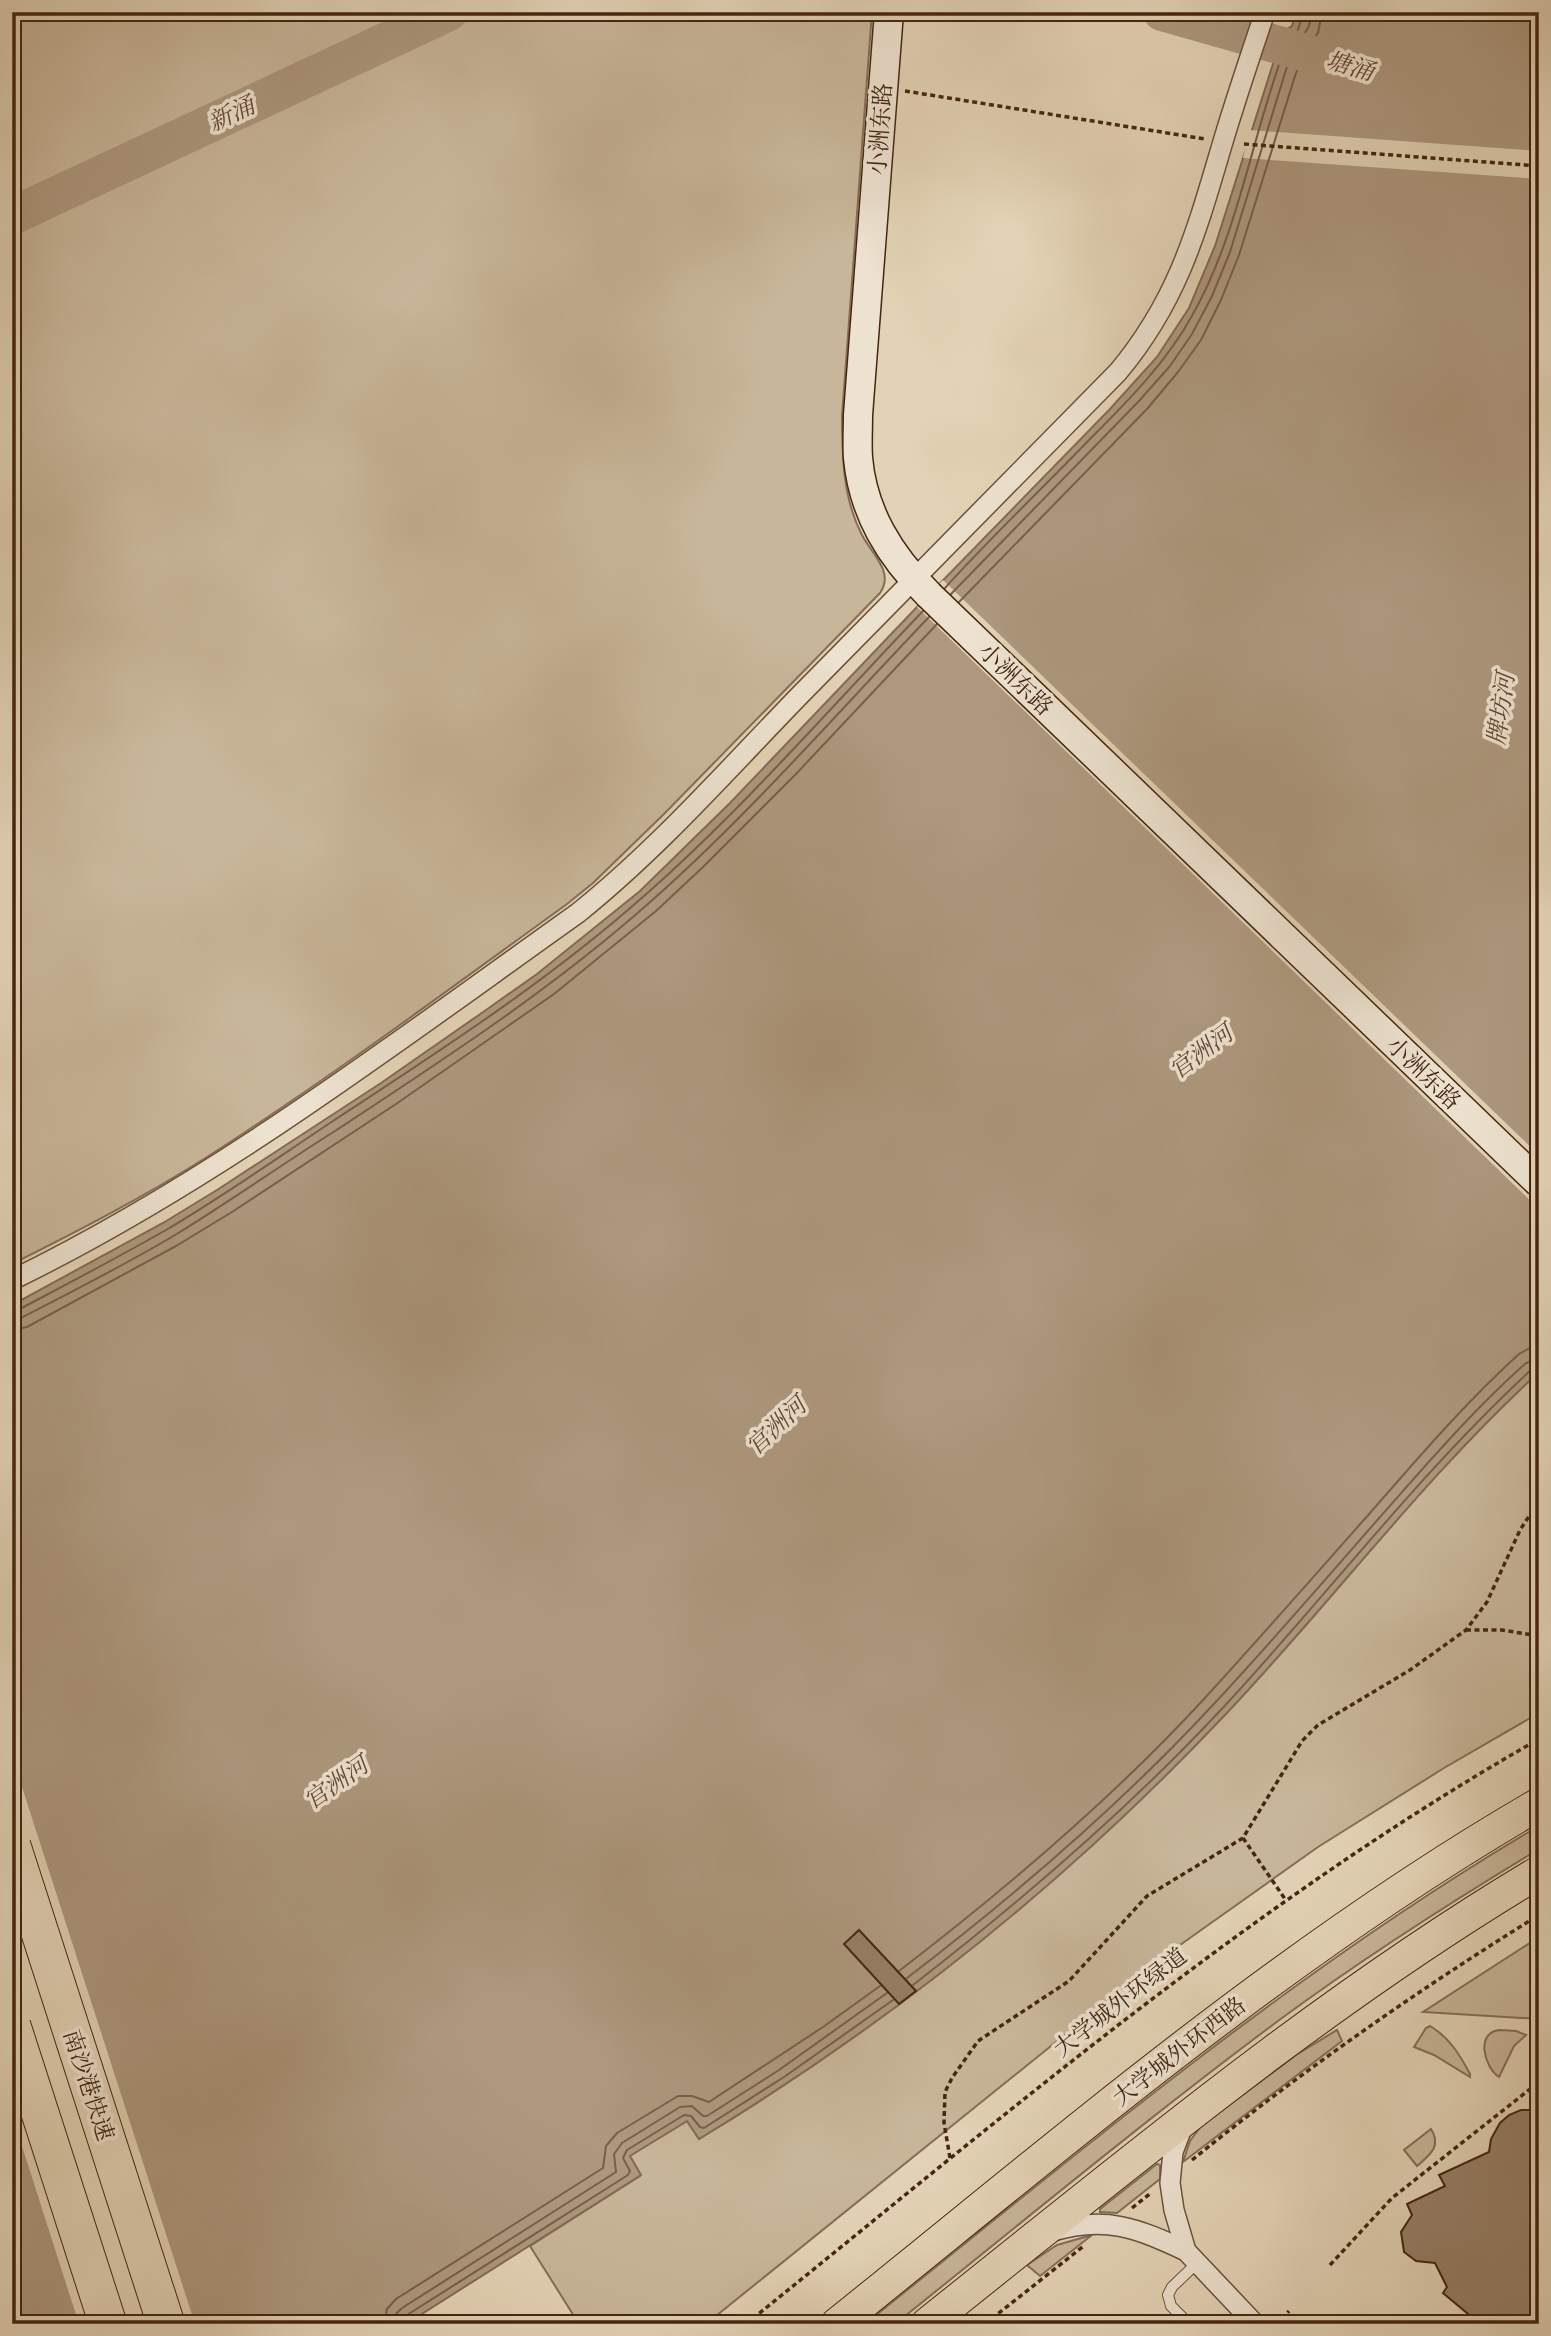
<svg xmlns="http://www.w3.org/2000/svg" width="1551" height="2336" font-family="Cardo,'Noto Serif SC',serif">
<rect width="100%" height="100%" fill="#e3d3b6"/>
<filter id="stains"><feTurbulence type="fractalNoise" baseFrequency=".00286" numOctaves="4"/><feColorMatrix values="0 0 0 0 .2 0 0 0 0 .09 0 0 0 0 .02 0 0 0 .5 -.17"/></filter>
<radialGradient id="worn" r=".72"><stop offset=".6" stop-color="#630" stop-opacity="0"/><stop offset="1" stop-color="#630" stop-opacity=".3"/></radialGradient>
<g fill="#c8b69a" stroke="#866e56" stroke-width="2">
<path d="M12,12H872L842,416C842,456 843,499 862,535C871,553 895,572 880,593L664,814L593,883L567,904C448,990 330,1078 207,1157C144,1197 78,1231 12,1264Z"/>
<path d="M1539,1372V1713L1444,1768L1318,1847L1149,1967L706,2324H579L530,2246L640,2176L629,2156L687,2121L699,2139C890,2023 1067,1881 1221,1719C1329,1606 1423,1478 1539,1372Z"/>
<path d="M1539,1826V1849C1451,1902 1365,1957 1282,2018C1150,2116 1024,2221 895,2324H865C1083,2149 1297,1968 1539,1826Z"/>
<path d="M1539,1937V2019L1423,2012Z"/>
<path d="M1430,2026C1449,2037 1460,2055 1470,2074V2077L1434,2055L1414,2047L1426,2028Z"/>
<path d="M1337,2030L1342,2041L1183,2162L1190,2141L1201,2126L1296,2055Z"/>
<path d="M1500,2030L1516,2031L1526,2035L1514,2046L1499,2077C1484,2067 1475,2032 1500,2030Z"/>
<path d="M1431,2129C1442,2146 1430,2155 1417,2166L1404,2150Z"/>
<path d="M1157,2164L1160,2165V2179L1117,2213L1100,2212V2209Z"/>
<path d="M1092,2235L1040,2276L1027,2265L1057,2245Z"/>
</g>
<path fill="#ad987e" stroke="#836a52" stroke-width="2" d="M1296,12H1539V1372C1423,1478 1329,1606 1221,1719C1067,1882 890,2023 699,2139L687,2121L630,2156L641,2175L406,2324H12V1305L163,1223L217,1190L381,1083L486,1010L537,974L640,891L730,803L917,607L1110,409L1157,357L1189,308L1215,246L1279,45L1237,21L1282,32L1292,26Z"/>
<g fill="#e3d3b6">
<path d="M1248,130L1539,151V179L1243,158Z"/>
<path d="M943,580L1539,1155V1209L917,607Z"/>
<path d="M12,1756L195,2324H79L12,2115Z"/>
</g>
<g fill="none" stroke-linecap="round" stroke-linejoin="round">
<g stroke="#785f48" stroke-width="2">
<path d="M945,588C991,537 1041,490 1089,440C1128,401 1167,362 1193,314C1239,232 1252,135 1285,48V40L1298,30L1303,12"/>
<path d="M951,594L1139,401L1170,366L1192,334L1212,296L1230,252L1285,73C1288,64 1291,51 1296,44C1305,30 1310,33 1311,12"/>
<path d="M959,602L1147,409L1178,372L1201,340L1221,300L1239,255L1295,76L1304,51L1318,33L1322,12"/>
<path d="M12,1311L18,1310C67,1284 117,1258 166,1230C222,1197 276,1159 330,1123C438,1052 547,982 644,896C744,808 831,707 923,611"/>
<path d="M12,1319L21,1318C73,1291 125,1265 175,1235C229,1202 281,1165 335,1131C443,1060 552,989 649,903C749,815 837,713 929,617"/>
<path d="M12,1330L27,1327L176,1246L232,1212L396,1104L554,994L656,911L703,867L795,775L937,624"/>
<path d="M899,1971C1007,1888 1112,1799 1204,1699C1260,1638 1315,1575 1370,1513C1418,1458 1465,1403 1519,1354L1528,1349L1539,1348"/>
<path d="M907,1978C1014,1896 1119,1806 1211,1707C1269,1645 1324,1581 1380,1517C1427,1464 1473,1410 1526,1363L1539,1359"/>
<path d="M913,1985C1020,1902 1124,1813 1217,1714C1323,1601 1417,1475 1531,1370L1539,1367"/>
<path d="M384,2324L387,2309L396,2299L603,2168L606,2146L617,2133L678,2096H692L709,2102L823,2027L880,1986"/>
<path d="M394,2324L396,2314L402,2308L616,2172L614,2154L622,2143L680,2107L692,2106L703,2116H707L779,2070L887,1993"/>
<path d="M403,2324L407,2315L628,2175L630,2171L623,2158L627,2150L684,2115L691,2116L700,2127L704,2128L784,2077L893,2000"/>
</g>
<g stroke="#ad987e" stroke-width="38">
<path d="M1162,12L1328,59"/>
<path d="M12,216L449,12"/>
</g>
</g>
<g fill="#978067" stroke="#442611" stroke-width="2">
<path d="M859,1930L916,1991L899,2004L844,1944Z"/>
<path d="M1521,2110H1539V2324H1480L1443,2293L1447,2287L1435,2263L1416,2261L1404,2252L1401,2232L1412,2215L1407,2204L1445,2186L1439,2175L1489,2152L1491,2139L1500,2123L1509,2115Z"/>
</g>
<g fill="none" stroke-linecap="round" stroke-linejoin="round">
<g stroke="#6c513a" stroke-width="12">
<path id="service" d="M1189,2324L1171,2306L1168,2295L1172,2287L1197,2263"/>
</g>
<g stroke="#6c513a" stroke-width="22">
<g id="minor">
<path d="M12,1280C215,1181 395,1043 578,913C659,848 729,768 801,694C906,586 1012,479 1118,372C1178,300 1196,233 1222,145C1235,101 1250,57 1265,12"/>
<path d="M1184,2123L1173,2152L1170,2183L1174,2210L1186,2251L1255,2324"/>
<path d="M1050,2232C1105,2215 1137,2228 1186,2251"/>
</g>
</g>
<g stroke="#442611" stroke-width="31">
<path id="secondary" d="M889,12L858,415C858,429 857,444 858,458C863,513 890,556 929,595"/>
</g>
<g stroke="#442611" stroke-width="34">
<g id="primary">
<path d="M837,2324C1064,2142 1286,1950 1539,1804"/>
<path d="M927,2324C1127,2165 1319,2003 1539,1872"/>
</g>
</g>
<g stroke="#442611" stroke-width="3.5" stroke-dasharray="5 3.5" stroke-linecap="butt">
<path d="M905,91L1205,139"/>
<path d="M1244,144L1539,166"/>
<path d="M1466,1630H1502L1539,1636"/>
<path d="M1243,1838L1285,1899"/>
<path d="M950,2158L944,2123L945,2092L952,2078L978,2041L1069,1981L1147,1896L1243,1838L1302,1741L1318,1725L1410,1670L1466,1630L1487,1602L1520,1530L1539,1501"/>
<path d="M1192,2160C1302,2071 1418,1990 1539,1915"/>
<path d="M1132,2208L1151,2193"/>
<path d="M1330,2265L1392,2198L1539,2082"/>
<path d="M1282,2319L1289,2311"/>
<path d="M746,2324C1002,2118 1252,1902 1539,1739"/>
<path d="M985,2324L1085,2245"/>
</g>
<use href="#service" stroke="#ede2d0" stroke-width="10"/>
<use href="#minor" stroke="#ede2d0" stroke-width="19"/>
<use href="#secondary" stroke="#ede2d0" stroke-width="28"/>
<use href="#primary" stroke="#e3d3b6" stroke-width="32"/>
<g stroke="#442611" stroke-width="31" stroke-linecap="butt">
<path id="secondary-bridge" d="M929,595L1539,1183"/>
</g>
<g stroke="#442611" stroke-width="39" stroke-linecap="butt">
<g id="motorway-bridge">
<path d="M12,1846L166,2324"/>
<path d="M12,2026L108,2324"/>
</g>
</g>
<use href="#secondary-bridge" stroke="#ede2d0" stroke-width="28"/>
<use href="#motorway-bridge" stroke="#e3d3b6" stroke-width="37"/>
</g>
<g text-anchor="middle" stroke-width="7" stroke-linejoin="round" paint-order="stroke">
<g font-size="23" fill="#442611" stroke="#ede2d0">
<text transform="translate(880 129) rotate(-86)" y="8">小洲东路</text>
<text transform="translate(1016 679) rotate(44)" y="8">小洲东路</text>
<text transform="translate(1424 1073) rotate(44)" y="8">小洲东路</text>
<text transform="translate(1120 2002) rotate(-38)" y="8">大学城外环绿道</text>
<text transform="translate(1179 2051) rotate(-38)" y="8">大学城外环西路</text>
<text transform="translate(89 2085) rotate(72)" y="8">南沙港快速</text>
</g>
<g font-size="24" font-style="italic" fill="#644832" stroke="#ede2d0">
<text transform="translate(1350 66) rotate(16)" y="8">塘涌</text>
<text transform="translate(231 114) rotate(-25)" y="8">新涌</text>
<text transform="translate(1501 709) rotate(-82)" y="8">牌坊河</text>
<text transform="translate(1201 1052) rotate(-37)" y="8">官洲河</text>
<text transform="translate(776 1426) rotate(-43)" y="8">官洲河</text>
<text transform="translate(336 1783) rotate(-35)" y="8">官洲河</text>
</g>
</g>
<rect width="1551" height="2336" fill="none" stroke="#e3d3b6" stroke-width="42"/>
<rect x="14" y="14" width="1523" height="2308" fill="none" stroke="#442611" stroke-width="3.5"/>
<rect x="21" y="21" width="1509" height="2294" fill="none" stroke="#442611" stroke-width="2"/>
<rect width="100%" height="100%" filter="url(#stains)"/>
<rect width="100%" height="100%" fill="url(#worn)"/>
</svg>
